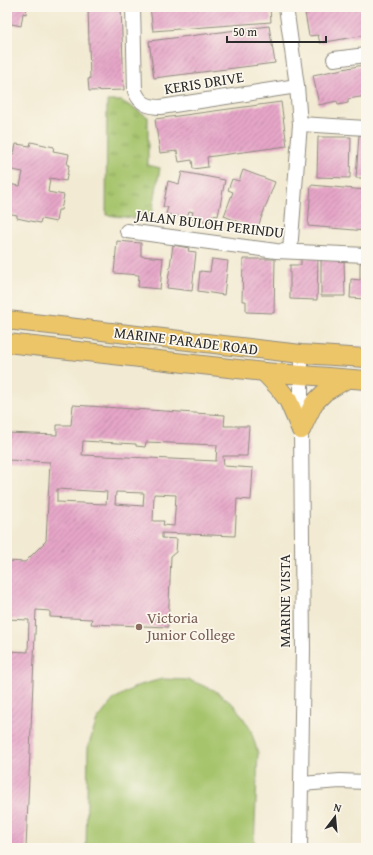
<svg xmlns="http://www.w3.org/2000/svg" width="373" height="855" font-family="'Gentium Book Plus',serif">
<defs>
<pattern id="park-tufts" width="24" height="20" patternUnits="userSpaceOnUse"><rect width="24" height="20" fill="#a6c46c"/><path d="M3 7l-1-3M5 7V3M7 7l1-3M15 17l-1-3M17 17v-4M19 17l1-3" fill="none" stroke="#879f59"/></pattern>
<pattern id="building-hatch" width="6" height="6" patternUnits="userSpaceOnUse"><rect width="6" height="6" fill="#e6a6c8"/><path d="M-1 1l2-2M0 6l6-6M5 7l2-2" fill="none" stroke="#bb87a3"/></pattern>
</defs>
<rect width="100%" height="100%" fill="#fbf7ec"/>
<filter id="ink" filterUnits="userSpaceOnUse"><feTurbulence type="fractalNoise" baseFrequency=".025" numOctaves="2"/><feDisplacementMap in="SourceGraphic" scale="8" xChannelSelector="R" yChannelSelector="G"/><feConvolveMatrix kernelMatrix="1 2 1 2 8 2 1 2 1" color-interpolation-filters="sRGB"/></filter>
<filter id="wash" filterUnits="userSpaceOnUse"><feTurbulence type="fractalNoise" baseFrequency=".012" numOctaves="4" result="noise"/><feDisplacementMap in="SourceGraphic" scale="16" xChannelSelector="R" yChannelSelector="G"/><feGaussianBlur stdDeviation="0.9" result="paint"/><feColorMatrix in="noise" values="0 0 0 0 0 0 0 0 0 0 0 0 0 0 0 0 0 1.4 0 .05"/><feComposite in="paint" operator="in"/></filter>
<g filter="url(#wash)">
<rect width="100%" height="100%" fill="#f2ead2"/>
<path fill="url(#park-tufts)" stroke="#68784c" d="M107,101H122L148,117V165L160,168L151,220L106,215Z"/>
<path fill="#a6c46c" stroke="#68784c" d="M162,679L189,680L214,690L235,706L250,728L258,753L254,848H86L88,747L97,720L114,699L137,686Z"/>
<g id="blocks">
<g fill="url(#building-hatch)" fill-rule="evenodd">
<path d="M7,7H27L26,14L23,13L21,26L7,23Z"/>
<path d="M88,7H121L124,90L89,91L88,79H90Z"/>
<path d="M150,7H270L271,22L153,31Z"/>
<path d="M304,7H362L366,35L320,43L318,35L309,36Z"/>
<path d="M269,26L275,63L154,78L149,41Z"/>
<path d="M363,65L366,79V96L348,99V103L338,105L337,101L319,105L313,75Z"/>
<path d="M281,102L287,146L207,157L208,167L193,169L192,160L179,162L177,151L160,153L155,119Z"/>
<path d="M359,135L366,136V178H356Z"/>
<path d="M318,137H351L350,178L317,177Z"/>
<path d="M31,142L54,147L53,151L69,154L67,165H69L66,181L50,178L48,192L64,195L61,210H58L56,222L41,219L40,223L17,218V215L7,213V184L20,186L23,172L7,169L10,153L14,154L16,144L30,146Z"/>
<path d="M243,170L275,182L257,229L224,216L233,192L228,190L232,179L239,181Z"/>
<path d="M182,172L225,180L218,216L212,215L210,222L191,219L193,212L189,211L187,218L166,214L168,207H163L168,181L179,184Z"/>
<path d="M311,185L366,190V231L308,226Z"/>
<path d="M117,241L141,243V256L163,258L160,289L138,287L139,275L114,273Z"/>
<path d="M173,245L189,248L188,251L196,252L192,291L167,288Z"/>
<path d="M301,258H318L317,300L290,299V265H301Z"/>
<path d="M212,259L228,261L224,295L198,291L200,271L210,272Z"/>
<path d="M243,259H275L274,313L246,312V301H242Z"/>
<path d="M321,260H344L345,296H321Z"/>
<path d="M360,263H366V299L350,298L351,279L360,280Z"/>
<path d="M73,405L225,415L224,426H249L247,456H223L224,466L253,468L251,500L237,499L235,536L162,533V538L177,539L176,552L171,556L168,627L91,624L92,619L50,617V611L36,610L26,848H7V651L28,652L29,620L7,619V561L25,562L46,541L50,462L7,460V433L57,435V425H71ZM83,441L136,444V446L145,447L146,442L217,445L216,461L82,455ZM57,489L107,492L106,504L57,502ZM116,492L144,493L143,506L115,504ZM154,494L176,495L174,526L163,525L164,521H153Z"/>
</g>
</g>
</g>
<g filter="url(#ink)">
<use href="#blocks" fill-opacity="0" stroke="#8e8a7e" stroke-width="1"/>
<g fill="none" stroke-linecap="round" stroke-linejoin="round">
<g stroke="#8e8a7e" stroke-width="16">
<g id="minor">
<path d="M133,7L135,91C140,104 148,107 161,107L297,86"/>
<path d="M286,7L297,86L300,124L290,251"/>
<path d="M334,59L366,55"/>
<path d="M300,124L366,128"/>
<path d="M127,231L276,251L366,255"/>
<path d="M301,784L340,781L366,782"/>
<path d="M300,848L303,649L301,430V354"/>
</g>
</g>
<g stroke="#8e8a7e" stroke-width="20">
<g id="major">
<path d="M7,320L301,354L366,358"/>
<path d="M7,343L264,372L366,380"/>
<path d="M264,372L278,387L288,400L301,430"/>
<path d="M301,430L314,403L325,392L347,379"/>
</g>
</g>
<use href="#minor" stroke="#fff" stroke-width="14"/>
<use href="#major" stroke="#edc569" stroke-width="18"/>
</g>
</g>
<circle fill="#8d6e63" stroke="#fbf7ec" stroke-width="1.5" cx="139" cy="627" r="4"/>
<g text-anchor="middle" stroke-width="3.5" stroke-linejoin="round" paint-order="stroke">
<g font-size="15" fill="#2b2b2b" stroke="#fbf7ec">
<text transform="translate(204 83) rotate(-9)" y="5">KERIS DRIVE</text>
<text transform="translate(210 224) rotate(7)" y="5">JALAN BULOH PERINDU</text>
<text transform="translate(186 341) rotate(7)" y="5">MARINE PARADE ROAD</text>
<text transform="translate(285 601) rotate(-90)" y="5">MARINE VISTA</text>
</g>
<g font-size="15" fill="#785e54" stroke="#fbf7ec" text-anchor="start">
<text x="147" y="623">Victoria<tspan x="147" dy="17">Junior College</tspan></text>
</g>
</g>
<rect width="373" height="855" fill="none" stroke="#fbf7ec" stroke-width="24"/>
<g transform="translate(335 817) rotate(16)" stroke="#fbf7ec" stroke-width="3" paint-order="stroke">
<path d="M0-3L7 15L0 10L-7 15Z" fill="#2b2b2b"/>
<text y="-6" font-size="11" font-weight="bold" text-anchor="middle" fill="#2b2b2b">N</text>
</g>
<path d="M227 36v6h99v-6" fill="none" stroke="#2b2b2b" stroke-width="2"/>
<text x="233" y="36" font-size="12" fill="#2b2b2b" stroke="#fbf7ec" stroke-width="3" paint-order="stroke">50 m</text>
</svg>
